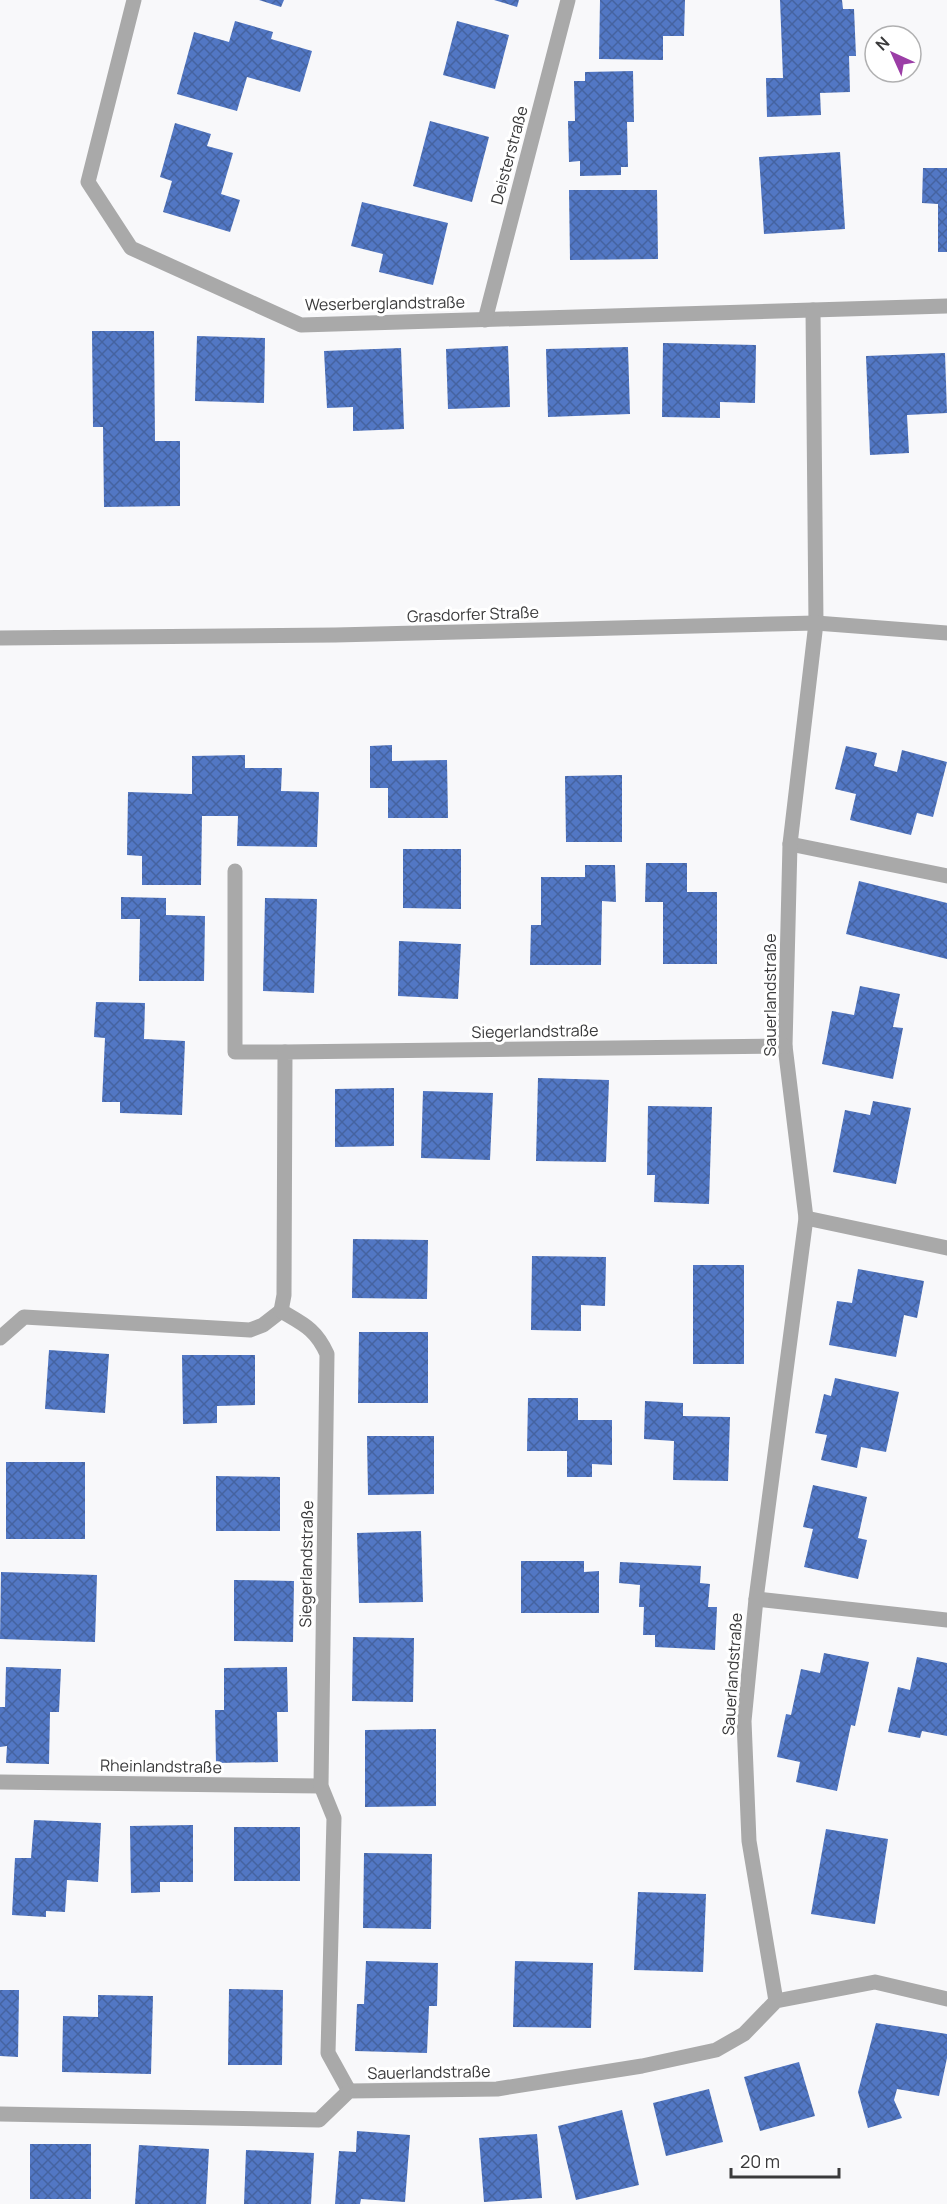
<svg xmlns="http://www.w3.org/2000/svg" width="947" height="2204" font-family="Manrope,sans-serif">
<defs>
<pattern id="building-cross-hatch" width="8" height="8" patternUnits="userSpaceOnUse" patternTransform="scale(1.5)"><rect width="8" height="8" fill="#5277c4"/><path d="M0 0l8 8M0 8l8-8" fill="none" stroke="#4563a0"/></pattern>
</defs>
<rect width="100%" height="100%" fill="#f8f8fa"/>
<g fill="url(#building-cross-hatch)">
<path d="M259,0H284L281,7Z"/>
<path d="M494,0H519L517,7Z"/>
<path d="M600,0H685L684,36H663V60L599,59Z"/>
<path d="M780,0H842L843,9H854L856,56H849L850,92L820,93L821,115L767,117L766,78H783Z"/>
<path d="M235,21L273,32L271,39L312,51L300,92L247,77L237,111L177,94L194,32L229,42Z"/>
<path d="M457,21L509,35L495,89L443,75Z"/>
<path d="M633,71L634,122H627L628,167H621V175L580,176V161L569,162L568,121H575L574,81H585V72Z"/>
<path d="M430,121L489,137L472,202L413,186Z"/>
<path d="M175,123L211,134L207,146L233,153L221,194L240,200L230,232L163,212L172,181L160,177Z"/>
<path d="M840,152L845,229L764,234L759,157Z"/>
<path d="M923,168H947V252H938V204L922,203Z"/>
<path d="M569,190H657L658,259L570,260Z"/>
<path d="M362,202L448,223L433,285L379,272L383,254L351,246Z"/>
<path d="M92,331H154L155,441H180V506L104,507L103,427H93Z"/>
<path d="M197,336L265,338L264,403L195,401Z"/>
<path d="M663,343L756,345L755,403L720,402V418L662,417Z"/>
<path d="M508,346L510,407L448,409L446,349Z"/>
<path d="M628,347L630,414L548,417L546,349Z"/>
<path d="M401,348L404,429L353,431V407L327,408L324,351Z"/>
<path d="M945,353L947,413L907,415L909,453L870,455L866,356Z"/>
<path d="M392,745V761L447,760L448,818H388V788H370V746Z"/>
<path d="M846,746L877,753L874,766L897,772L902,750L947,762L933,817L917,813L911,835L850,820L856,794L835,789Z"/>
<path d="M245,755V768H282L281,791L319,792L317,847L237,846L238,816H202L201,885H142V856L127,855L128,792L192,794V756Z"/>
<path d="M622,775V842H566L565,776Z"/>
<path d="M403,849H461V909L403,908Z"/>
<path d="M646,863H687V892H717V964H663V902H645Z"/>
<path d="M585,865H615L616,902L602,901L601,965H530L531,925H541V877H585Z"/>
<path d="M859,881L947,903V959L846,934Z"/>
<path d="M121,897L166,898V915L205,916L204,981H139L140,919H121Z"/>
<path d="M265,898L317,899L314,993L263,991Z"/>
<path d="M399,941L461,944L458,999L398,996Z"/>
<path d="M860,986L900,994L893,1027L903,1028L893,1079L822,1064L832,1011L854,1015Z"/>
<path d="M96,1002L145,1003L144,1039L185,1041L182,1115L120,1113V1102H102L105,1038L94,1037Z"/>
<path d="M538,1078L609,1080L606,1162L536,1161Z"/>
<path d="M394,1088V1146L335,1147V1089Z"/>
<path d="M423,1091L493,1093L490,1160L421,1158Z"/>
<path d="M873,1101L911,1108L896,1184L833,1172L845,1110L870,1115Z"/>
<path d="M648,1106L712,1107L709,1204L654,1202L655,1175H647Z"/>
<path d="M353,1239L428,1240L427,1299L352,1298Z"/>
<path d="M532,1256L606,1257L605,1306L581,1305V1331L531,1330Z"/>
<rect x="693" y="1265" width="51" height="99"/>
<path d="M858,1269L924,1281L917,1318L904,1315L896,1357L829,1345L837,1301L852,1303Z"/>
<path d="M359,1332H428V1403H358Z"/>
<path d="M49,1350L109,1354L105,1413L45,1409Z"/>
<path d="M182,1355H255V1405L217,1406V1423L183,1424Z"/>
<path d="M835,1378L899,1392L886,1452L861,1447L857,1468L821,1460L827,1435L815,1433L824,1394L831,1396Z"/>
<path d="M528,1398H578V1420H612V1465L592,1464V1477H567V1451H527Z"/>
<path d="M645,1401L683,1403V1416L730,1417L728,1481L673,1480L674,1441L644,1439Z"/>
<path d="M367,1436H434V1494L368,1495Z"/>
<rect x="6" y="1462" width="79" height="77"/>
<path d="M216,1476L280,1477V1531H216Z"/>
<path d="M813,1485L867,1497L858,1538L867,1540L858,1579L804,1567L813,1529L803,1527Z"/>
<path d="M421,1531L423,1602L359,1603L357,1533Z"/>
<path d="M521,1561H584V1572L599,1571V1613H521Z"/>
<path d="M620,1562L701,1566L700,1583L710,1584L708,1607H717L715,1650L655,1647V1635H643L644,1607H639L640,1585L619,1583Z"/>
<path d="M1,1572L97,1575L95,1642L0,1639Z"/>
<path d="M234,1580L294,1581L293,1642L234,1641Z"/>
<path d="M353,1637L414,1638L413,1702L352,1701Z"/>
<path d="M824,1653L869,1662L855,1726L851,1725L837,1791L796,1782L800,1762L777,1757L786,1714L791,1715L801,1669L820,1673Z"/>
<path d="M917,1657L947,1663V1736L922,1731L920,1738L888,1732L898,1687L910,1690Z"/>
<path d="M6,1667L61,1669L59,1712H50L49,1764L6,1763L7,1746L0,1747V1707H5Z"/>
<path d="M287,1667L288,1712H277L278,1762L216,1763L215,1710H224V1668Z"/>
<path d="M436,1729V1806L365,1807V1730Z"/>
<path d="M34,1820L101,1823L98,1882L67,1880L65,1912L46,1911V1917L12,1915L15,1858H31Z"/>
<path d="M193,1825V1882H160V1892L131,1893L130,1826Z"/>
<rect x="234" y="1827" width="66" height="54"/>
<path d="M826,1829L888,1839L875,1924L811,1914Z"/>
<path d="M364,1853L432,1854L431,1929L363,1928Z"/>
<path d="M638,1892L706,1894L703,1972L634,1970Z"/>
<path d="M366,1961L438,1963L437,2006H429L427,2053L355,2051L357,2004H364Z"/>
<path d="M515,1961L593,1963L591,2028L513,2027Z"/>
<path d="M229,1989L283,1990L282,2065H228Z"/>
<path d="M0,1990H19L18,2057L0,2056Z"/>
<path d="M98,1995L153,1996L151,2074L62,2072L63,2016L98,2017Z"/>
<path d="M876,2023L947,2034V2058L939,2096L897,2089L894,2100L902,2118L868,2128L858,2092Z"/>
<path d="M799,2062L815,2116L760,2131L744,2077Z"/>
<path d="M709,2089L723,2142L666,2156L653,2103Z"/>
<path d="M622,2110L639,2185L576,2200L558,2126Z"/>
<path d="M357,2131L410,2135L405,2202L361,2199L360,2204H335L339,2151L356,2152Z"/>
<path d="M537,2134L542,2198L484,2202L479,2138Z"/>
<rect x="30" y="2144" width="61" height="55"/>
<path d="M139,2145L209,2149L206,2204H135Z"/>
<path d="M246,2150L314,2153L311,2204H244Z"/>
</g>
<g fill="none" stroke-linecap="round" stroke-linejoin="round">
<g stroke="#a9a9a9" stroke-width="15">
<path d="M134,0L88,182L131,248L301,325L947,306"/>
<path d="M485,320L568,0"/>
<path d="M790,844L947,876"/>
<path d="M235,871V1052H285"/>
<path d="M806,1218L947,1248"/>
<path d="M0,1338L24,1317L250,1330L263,1325L281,1311"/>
<path d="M756,1599L947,1620"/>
<path d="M0,1782L321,1786"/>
<path d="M776,2001L749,1841L744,1721L756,1599L806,1218L785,1046L790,844L816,623L813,310"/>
<path d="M349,2091L328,2053L334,1818L321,1786L327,1354C316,1329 303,1324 281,1311L284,1295L285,1052L785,1046"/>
<path d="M0,2114L319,2120L349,2091L497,2089L642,2066L716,2050L744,2034L776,2001L875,1982L947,1999"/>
</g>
<path stroke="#a9a9a9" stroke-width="15" d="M0,638L335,635L816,623L947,633"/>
</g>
<g text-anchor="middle" stroke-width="6" stroke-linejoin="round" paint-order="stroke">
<g font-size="16" fill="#3a3a3b" stroke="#fff">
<text transform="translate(509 155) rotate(-75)" y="6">Deisterstraße</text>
<text transform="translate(385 303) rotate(-1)" y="6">Weserberglandstraße</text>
<text transform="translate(473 614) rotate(-2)" y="6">Grasdorfer Straße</text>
<text transform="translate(770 995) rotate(-90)" y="6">Sauerlandstraße</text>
<text transform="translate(535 1031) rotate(-1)" y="6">Siegerlandstraße</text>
<text transform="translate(306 1564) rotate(-89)" y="6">Siegerlandstraße</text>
<text transform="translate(732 1674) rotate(-86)" y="6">Sauerlandstraße</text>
<text transform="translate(161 1766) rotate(1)" y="6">Rheinlandstraße</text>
<text transform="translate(429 2072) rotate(-1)" y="6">Sauerlandstraße</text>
</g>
</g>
<g transform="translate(893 54) rotate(315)"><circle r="28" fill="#ffffff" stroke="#b0b0b1" stroke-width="1.5"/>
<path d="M0-4.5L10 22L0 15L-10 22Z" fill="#9b3da6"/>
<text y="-9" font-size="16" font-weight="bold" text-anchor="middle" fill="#3a3a3b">N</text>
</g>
<path d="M731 2168v9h108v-9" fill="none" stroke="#3a3a3b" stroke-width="3"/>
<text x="740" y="2168" font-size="18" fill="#3a3a3b" stroke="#ffffff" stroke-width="4.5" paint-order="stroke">20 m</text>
</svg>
